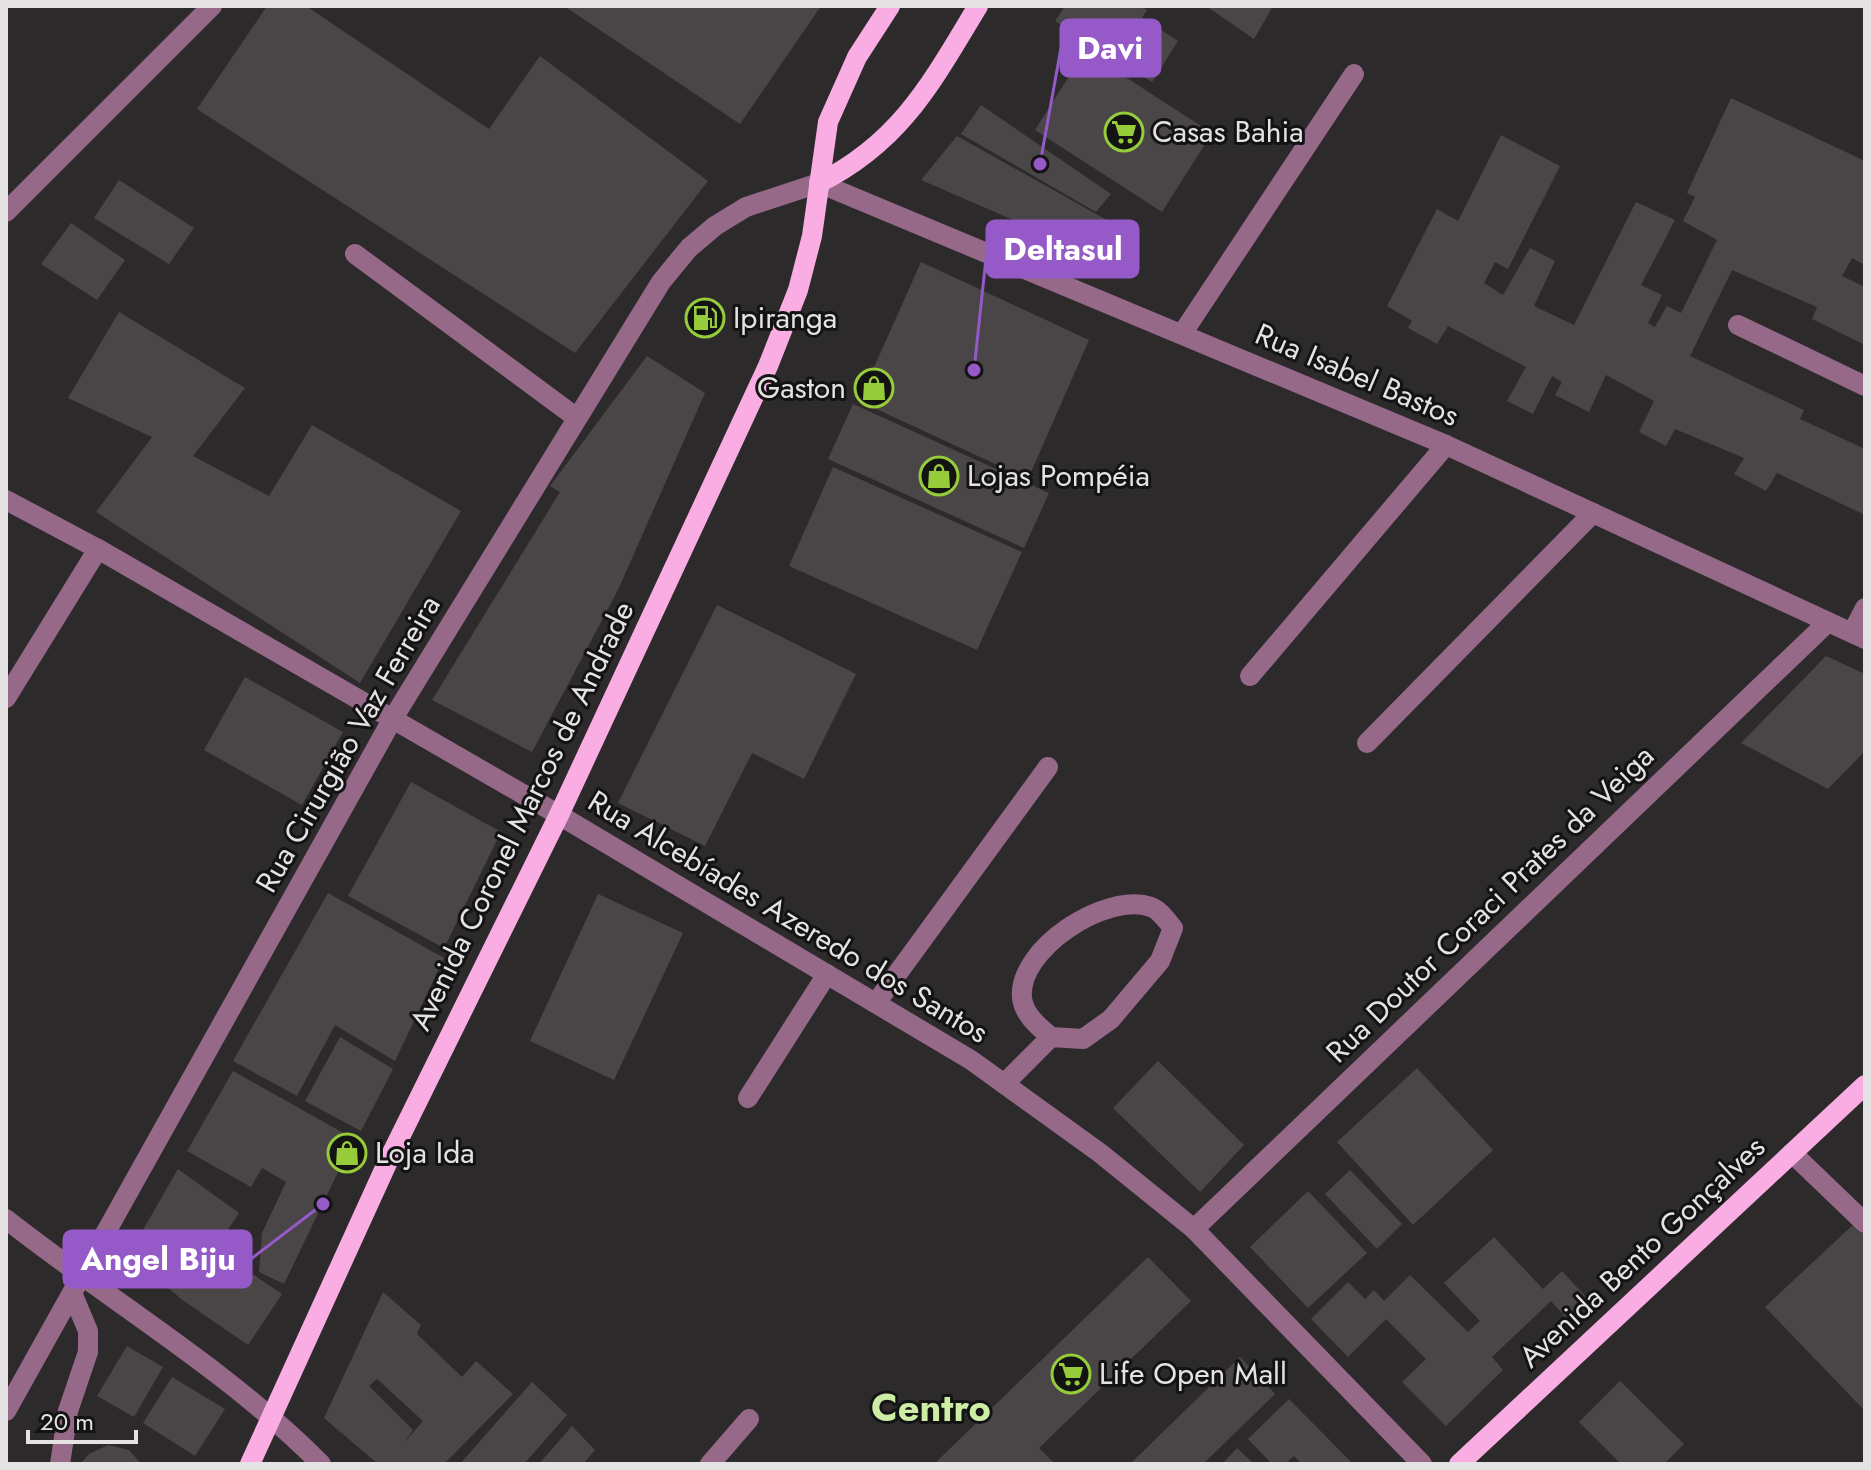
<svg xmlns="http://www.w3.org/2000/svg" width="1871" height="1470" font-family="Jost,sans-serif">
<rect width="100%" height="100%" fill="#2d2a2c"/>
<g fill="#4a4648" fill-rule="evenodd">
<path d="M267,6H306L489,129L540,56L708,181L575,353L197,109Z"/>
<path d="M564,6H821L740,124Z"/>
<path d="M1065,6H1141L1147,10L1142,18L1178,41L1152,82L1055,21Z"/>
<path d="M1206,6H1273L1254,39Z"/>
<path d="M1085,51L1212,133L1162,212L1035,130Z"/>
<path d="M1731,98L1865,161V265L1852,258L1842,276L1865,287V345L1812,319L1817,307L1732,270L1690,356L1804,410L1800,419L1865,449V515L1777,473L1766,491L1734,474L1744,458L1675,429L1666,446L1639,432L1654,401L1606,375L1589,412L1555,395L1562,382L1552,376L1533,414L1507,401L1526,367L1448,326L1437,344L1408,328L1412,321L1387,306L1437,209L1458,221L1501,135L1560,166L1508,269L1495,262L1484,283L1503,295L1530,248L1555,261L1534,306L1574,325L1636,202L1675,220L1641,285L1662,295L1648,323L1655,327L1667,306L1681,313L1717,240L1683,221L1695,197L1687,193Z"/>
<path d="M981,105L1111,194L1096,212L961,134Z"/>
<path d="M957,136L1123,229L1099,257L921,180Z"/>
<path d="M119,180L194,228L169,264L94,218Z"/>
<path d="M71,223L125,260L97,300L41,264Z"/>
<path d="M921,262L1089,340L1028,479L859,401Z"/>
<path d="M119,312L245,388L193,456L269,496L312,425L461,511L360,683L96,512L152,437L68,398Z"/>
<path d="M647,356L705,393L618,590L532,752L432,700L560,492L550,486Z"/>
<path d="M853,404L1049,493L1024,548L828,459Z"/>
<path d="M833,467L1022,552L977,650L789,566Z"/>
<path d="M717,605L856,674L804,779L752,753L705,846L618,803Z"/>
<path d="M1826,656L1865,674V751L1828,789L1741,743Z"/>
<path d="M245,677L343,732L302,805L204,750Z"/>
<path d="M411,782L501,832L444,948L348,896Z"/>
<path d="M328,893L444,958L395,1061L335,1025L297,1096L233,1061Z"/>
<path d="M598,894L683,933L614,1080L530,1041Z"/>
<path d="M340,1037L393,1069L361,1131L305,1101Z"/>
<path d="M1158,1061L1244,1145L1200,1192L1113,1108Z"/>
<path d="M1417,1068L1493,1150L1413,1225L1337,1142Z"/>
<path d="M233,1071L354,1139L284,1284L259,1272L262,1233L286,1182L262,1168L251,1187L187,1151Z"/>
<path d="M178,1169L239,1213L225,1234L252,1252L242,1267L282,1294L248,1345L181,1299L129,1254Z"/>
<path d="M1350,1170L1402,1224L1377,1249L1325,1194Z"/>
<path d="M1308,1191L1367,1253L1308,1308L1250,1247Z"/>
<path d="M1857,1221L1865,1229V1411L1765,1307Z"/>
<path d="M1494,1237L1543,1289L1562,1271L1588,1299L1567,1319L1551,1301L1492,1357L1503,1370L1446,1426L1402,1382L1426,1359L1386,1319L1348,1357L1311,1319L1348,1282L1365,1299L1374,1290L1384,1301L1410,1275L1468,1332L1480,1321L1444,1283Z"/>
<path d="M1148,1257L1191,1301L1039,1448L1055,1464H934Z"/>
<path d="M383,1292L421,1325L417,1334L462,1377L476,1361L513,1394L444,1464H378L324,1418ZM377,1379L423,1421L404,1443L413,1430L369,1386Z"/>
<path d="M127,1346L163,1367L134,1417L97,1396Z"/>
<path d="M1240,1357L1275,1394L1203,1464H1130Z"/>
<path d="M172,1377L225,1409L195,1456L143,1423Z"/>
<path d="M1620,1381L1684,1444L1664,1464H1621L1579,1422Z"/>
<path d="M532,1382L567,1415L524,1464H460Z"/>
<path d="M1289,1399L1353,1464H1302L1294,1456L1285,1464H1272L1248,1439Z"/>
<path d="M572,1426L595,1450L583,1464H539Z"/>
<path d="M108,1445L129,1450L141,1464H80L89,1454Z"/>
<path d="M1237,1448L1254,1464H1222Z"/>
</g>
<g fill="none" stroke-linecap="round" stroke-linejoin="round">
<g stroke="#966989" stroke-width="20">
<path d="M6,212L212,6"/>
<path d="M355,254L577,418"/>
<path d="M1738,325L1865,386"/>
<path d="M1182,334L1354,74"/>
<path d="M6,500L98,549L559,815L971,1060L1100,1153L1194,1229L1422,1464"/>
<path d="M1852,633L1865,608"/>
<path d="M1250,676L1446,445"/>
<path d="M6,698L98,549"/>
<path d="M1367,743L1593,513"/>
<path d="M876,1003L1048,767"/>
<path d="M1004,1084L1051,1037L1083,1039L1111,1019L1160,961L1173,928C1167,921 1160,910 1151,907C1107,891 1017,949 1022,998C1024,1015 1039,1027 1051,1037"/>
<path d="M748,1098L827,974"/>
<path d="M1792,1153L1865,1223"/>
<path d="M6,1219C110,1301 228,1370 321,1464"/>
<path d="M1194,1229L1828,622"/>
<path d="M6,1411L392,720L661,282L689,248L715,226L746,207L819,183L1446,445L1865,639"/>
<path d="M60,1464L68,1411L88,1352V1331L73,1295"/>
<path d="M710,1464L749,1419"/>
</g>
<g stroke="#f9ade3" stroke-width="20">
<path d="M819,183C901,142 932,82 978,6"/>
<path d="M250,1464L389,1159L559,815L768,366L798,290L812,236L828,122L857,57L890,6"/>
<path d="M1459,1464L1865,1085"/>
</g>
</g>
<defs>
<g id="supermarket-ring" transform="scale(2)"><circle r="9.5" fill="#141314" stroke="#96cc39" stroke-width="1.5"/><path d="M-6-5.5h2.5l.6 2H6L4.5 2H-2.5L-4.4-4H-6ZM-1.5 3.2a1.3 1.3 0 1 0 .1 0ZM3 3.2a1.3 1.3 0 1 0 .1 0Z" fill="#96cc39"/></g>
<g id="fuel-ring" transform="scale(2)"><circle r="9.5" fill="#141314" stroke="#96cc39" stroke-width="1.5"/><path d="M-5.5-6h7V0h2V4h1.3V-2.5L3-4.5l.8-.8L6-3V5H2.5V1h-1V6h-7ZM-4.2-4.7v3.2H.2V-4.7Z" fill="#96cc39"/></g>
<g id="shop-ring" transform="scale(2)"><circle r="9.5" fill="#141314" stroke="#96cc39" stroke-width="1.5"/><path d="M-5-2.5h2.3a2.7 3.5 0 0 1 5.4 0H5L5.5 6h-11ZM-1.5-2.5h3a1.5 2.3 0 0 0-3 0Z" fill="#96cc39"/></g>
</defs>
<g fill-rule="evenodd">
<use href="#supermarket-ring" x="1124" y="132"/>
<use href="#fuel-ring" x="705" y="318"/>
<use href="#shop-ring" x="874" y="388"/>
<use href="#shop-ring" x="939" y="476"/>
<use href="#shop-ring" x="347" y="1153"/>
<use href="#supermarket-ring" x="1071" y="1374"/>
</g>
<g text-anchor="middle" stroke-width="6" stroke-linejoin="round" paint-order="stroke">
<g font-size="30" fill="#e4e2e3" stroke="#141314" text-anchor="start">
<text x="1152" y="142">Casas Bahia</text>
<text x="733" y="328">Ipiranga</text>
<text x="846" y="398" text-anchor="end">Gaston</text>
<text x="967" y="486">Lojas Pompéia</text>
<text x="375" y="1163">Loja Ida</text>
<text x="1099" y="1384">Life Open Mall</text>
</g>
<g font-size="30" fill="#e4e2e3" stroke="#141314">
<text transform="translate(1357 375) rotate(23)" y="10">Rua Isabel Bastos</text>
<text transform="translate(348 744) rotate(-60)" y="10">Rua Cirurgião Vaz Ferreira</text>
<text transform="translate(522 816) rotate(-64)" y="10">Avenida Coronel Marcos de Andrade</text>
<text transform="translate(1490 904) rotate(-44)" y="10">Rua Doutor Coraci Prates da Veiga</text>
<text transform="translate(788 917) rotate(31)" y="10">Rua Alcebíades Azeredo dos Santos</text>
<text transform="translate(1642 1252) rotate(-43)" y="10">Avenida Bento Gonçalves</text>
</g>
<g font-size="38" font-weight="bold" fill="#cdeda5" stroke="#141314">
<text x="931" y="1421">Centro</text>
</g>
</g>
<path fill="none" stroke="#955ac8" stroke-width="3" d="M1040 164L1061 48M974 370L987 249M323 1204L251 1259"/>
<g fill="#955ac8" stroke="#141314" stroke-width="3">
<circle cx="1040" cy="164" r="8"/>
<circle cx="974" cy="370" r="8"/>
<circle cx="323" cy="1204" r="8"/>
</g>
<g fill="#955ac8" stroke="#955ac8" stroke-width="3">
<rect x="1061" y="20" width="99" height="56" rx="8"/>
<rect x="987" y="221" width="151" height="56" rx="8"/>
<rect x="64" y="1231" width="187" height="56" rx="8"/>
</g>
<g font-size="32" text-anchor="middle" font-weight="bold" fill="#fff">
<text x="1110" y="59">Davi</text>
<text x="1063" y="260">Deltasul</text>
<text x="158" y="1270">Angel Biju</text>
</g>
<rect width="1871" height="1470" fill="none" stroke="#e4e2e3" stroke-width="16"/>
<path d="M28 1430v12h108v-12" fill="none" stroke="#e4e2e3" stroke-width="4"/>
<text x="40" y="1430" font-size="24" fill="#e4e2e3" stroke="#141314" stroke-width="6" paint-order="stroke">20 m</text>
</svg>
